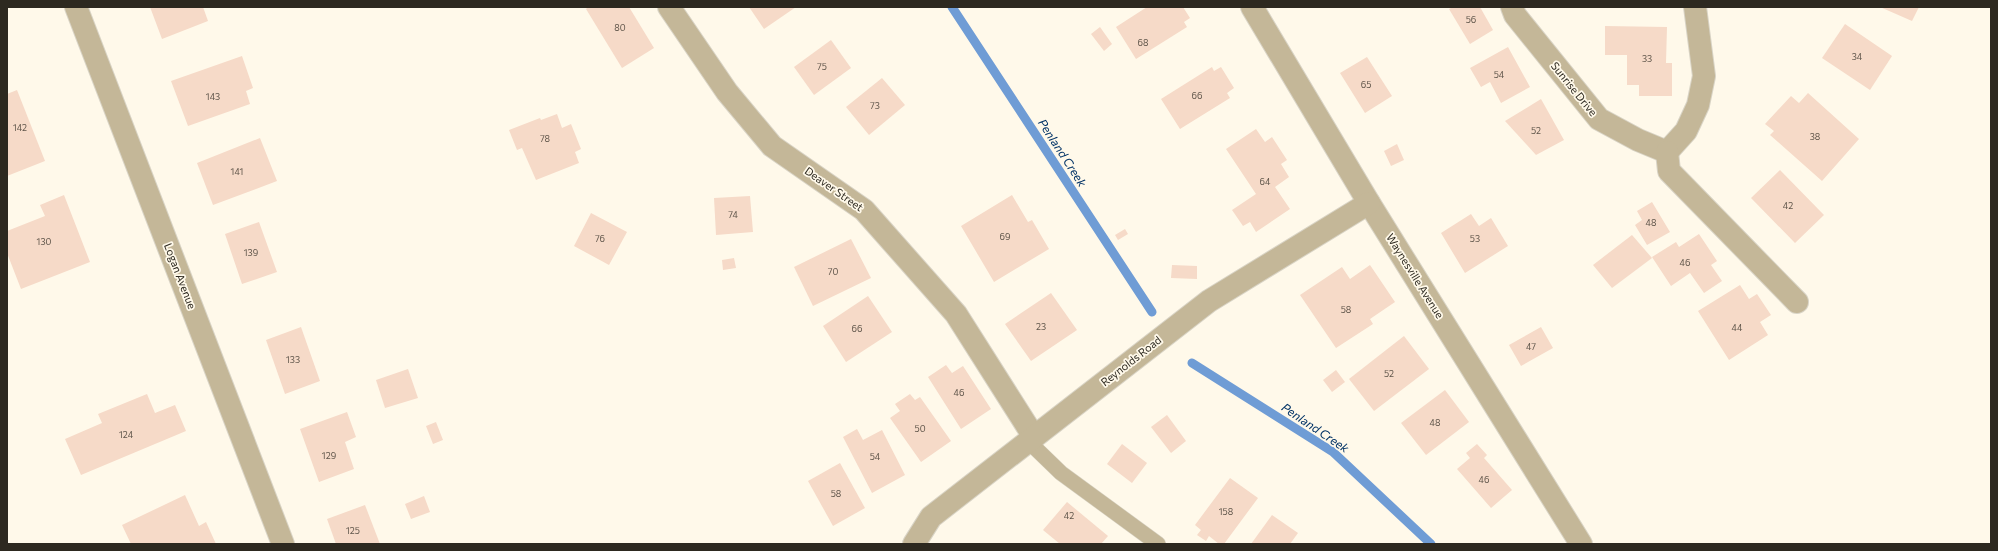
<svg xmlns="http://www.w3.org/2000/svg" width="1998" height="551" font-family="Commissioner,sans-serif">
<rect width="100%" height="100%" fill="#fff9ea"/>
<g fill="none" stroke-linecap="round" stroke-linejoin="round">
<g stroke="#6f9cd5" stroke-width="9">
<path d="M952,7L1152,312"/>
<path d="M1192,363L1333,452L1431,544"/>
</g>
</g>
<g fill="#f6dac8">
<path d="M150,7H203L208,21L162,39Z"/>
<path d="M588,7H629L654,48L622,68L586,9Z"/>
<path d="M749,7H796L764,29Z"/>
<path d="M1147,7H1183L1190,18L1184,22L1187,27L1136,59L1116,27Z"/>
<path d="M1453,7H1480L1493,30L1470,44L1449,9Z"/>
<path d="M1880,7H1919L1912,21Z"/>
<path d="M1845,24L1892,56L1870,90L1822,58Z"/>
<path d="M1605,26L1667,27L1666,63H1672V96H1639V85H1627V55H1605Z"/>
<path d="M1100,27L1112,44L1104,51L1091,34Z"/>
<path d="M831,40L851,68L814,95L794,67Z"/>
<path d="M1508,47L1530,87L1501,103L1490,82L1481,87L1470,68Z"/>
<path d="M242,56L253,88L246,91L250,104L188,126L171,81Z"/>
<path d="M1367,57L1392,96L1365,113L1340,73Z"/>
<path d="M1212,67L1214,71L1221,67L1234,88L1227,93L1230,98L1180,129L1161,99Z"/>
<path d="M882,78L905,105L869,135L846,107Z"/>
<path d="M17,90L45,161L7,176V94Z"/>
<path d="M1808,93L1859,139L1822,181L1770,135L1774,131L1765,124L1791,96L1799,103Z"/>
<path d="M1541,99L1564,140L1536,155L1505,121Z"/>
<path d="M557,114L562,128L571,124L581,149L575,152L579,163L536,180L522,148L517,150L509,130L540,118L541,120Z"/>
<path d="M1256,129L1265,142L1272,137L1287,160L1281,164L1289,177L1275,187L1290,209L1256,232L1250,222L1243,226L1232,210L1256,194L1226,149Z"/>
<path d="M260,138L277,181L213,205L197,163Z"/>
<path d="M1397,144L1404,160L1391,166L1384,151Z"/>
<path d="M1780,170L1824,215L1795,243L1751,198Z"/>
<path d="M64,195L90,262L21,289L7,253V231L45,216L40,205Z"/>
<path d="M1012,195L1028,222L1032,220L1049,249L994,282L961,226Z"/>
<path d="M750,196L753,232L716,235L714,198Z"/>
<path d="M1652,202L1670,232L1647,245L1635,225L1642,220L1637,211Z"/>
<path d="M591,213L627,232L609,265L574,246Z"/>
<path d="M1471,214L1479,226L1491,218L1508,246L1465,273L1441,233Z"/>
<path d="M259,222L277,272L242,284L225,234Z"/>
<path d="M1125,229L1128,234L1118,240L1115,235Z"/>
<path d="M1699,234L1717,261L1711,265L1722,281L1704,293L1690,273L1671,286L1652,257L1676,242L1679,247Z"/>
<path d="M1632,235L1652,258L1612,288L1593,265Z"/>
<path d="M851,239L871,278L813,306L794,267Z"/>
<path d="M734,258L736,268L723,270L722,260Z"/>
<path d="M1172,265L1197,266V279L1171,278Z"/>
<path d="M1370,265L1395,302L1370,319L1373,324L1336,348L1300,295L1342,267L1350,279Z"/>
<path d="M1740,285L1749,299L1757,294L1771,315L1760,322L1768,335L1729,360L1698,311Z"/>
<path d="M1051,293L1077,330L1031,361L1005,324Z"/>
<path d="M868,296L892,332L846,362L823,326Z"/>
<path d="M301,327L320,381L285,394L266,340Z"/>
<path d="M1541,327L1553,348L1521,366L1509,345Z"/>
<path d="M1404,336L1429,369L1374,411L1349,379Z"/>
<path d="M946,365L952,373L963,366L991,409L961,429L928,377Z"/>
<path d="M408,369L418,398L385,408L376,380Z"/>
<path d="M1336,370L1345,382L1332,392L1323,380Z"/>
<path d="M1445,390L1469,422L1426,455L1401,423Z"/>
<path d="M147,394L155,413L175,405L186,431L81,475L65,439L102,423L98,414Z"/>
<path d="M910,394L915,400L920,397L951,441L921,462L890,418L900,411L895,404Z"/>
<path d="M347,412L356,437L345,442L354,469L319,482L300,429Z"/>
<path d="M1167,415L1186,441L1171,453L1151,427Z"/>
<path d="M436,422L443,440L433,444L426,426Z"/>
<path d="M857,429L863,440L882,430L905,475L872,493L843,437Z"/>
<path d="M1122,444L1147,463L1132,483L1107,464Z"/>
<path d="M1477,444L1487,455L1484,458L1512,490L1491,508L1457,469L1470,458L1466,453Z"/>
<path d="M840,463L865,508L833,526L808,481Z"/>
<path d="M1230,478L1258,498L1224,544H1219L1209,536L1206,541L1197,535L1201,530L1195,525Z"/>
<path d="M185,495L199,526L206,522L216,544H131L122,525Z"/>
<path d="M424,496L430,512L411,519L405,504Z"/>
<path d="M1067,502L1108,536L1101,544H1060L1043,530Z"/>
<path d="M365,505L380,544H336L327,519Z"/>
<path d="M1272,515L1298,533L1290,544H1251Z"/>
</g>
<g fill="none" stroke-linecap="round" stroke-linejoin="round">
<g stroke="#d9d4c6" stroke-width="16">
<path id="lane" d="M1028,441L1061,473L1158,544"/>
</g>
<g stroke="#d9d4c6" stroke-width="24">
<g id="street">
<path d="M76,7L283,544"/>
<path d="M669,7L727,92L772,146L864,210L956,314L1034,437"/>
<path d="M1252,7L1369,203L1581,544"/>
<path d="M1512,7L1515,15L1599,119L1638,140L1667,152L1686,131L1698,105L1704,76L1695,7"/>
<path d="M1667,152L1669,171L1797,302"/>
<path d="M914,544L931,517L1209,301L1369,203"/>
</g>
</g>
<use href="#lane" stroke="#c4b798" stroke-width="15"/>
<use href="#street" stroke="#c4b798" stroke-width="22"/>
</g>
<g text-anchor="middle" stroke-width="3.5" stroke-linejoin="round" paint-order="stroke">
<g font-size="9" fill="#5f554a">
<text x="1471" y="23">56</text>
<text x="620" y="31">80</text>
<text x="1143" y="46">68</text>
<text x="1857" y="60">34</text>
<text x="1647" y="62">33</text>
<text x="822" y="70">75</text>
<text x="1499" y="78">54</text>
<text x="1366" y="88">65</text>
<text x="1197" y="99">66</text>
<text x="213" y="100">143</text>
<text x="875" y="109">73</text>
<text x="20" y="131">142</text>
<text x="1536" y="134">52</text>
<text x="1815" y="140">38</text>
<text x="545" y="142">78</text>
<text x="237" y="175">141</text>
<text x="1265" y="185">64</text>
<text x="1788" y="209">42</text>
<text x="733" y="218">74</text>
<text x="1651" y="226">48</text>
<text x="1005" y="240">69</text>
<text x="600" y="242">76</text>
<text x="1475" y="242">53</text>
<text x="44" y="245">130</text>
<text x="251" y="256">139</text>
<text x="1685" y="266">46</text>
<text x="833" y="275">70</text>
<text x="1346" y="313">58</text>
<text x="1041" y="330">23</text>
<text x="1737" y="331">44</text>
<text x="857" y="332">66</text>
<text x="1531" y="350">47</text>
<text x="293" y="363">133</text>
<text x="1389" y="377">52</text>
<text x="959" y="396">46</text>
<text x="1435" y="426">48</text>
<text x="920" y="432">50</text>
<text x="126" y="438">124</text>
<text x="329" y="459">129</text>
<text x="875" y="460">54</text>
<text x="1484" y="483">46</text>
<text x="836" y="497">58</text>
<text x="1226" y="515">158</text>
<text x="1069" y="519">42</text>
<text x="353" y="534">125</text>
</g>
<g font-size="11" fill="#2d2920" stroke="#fff9ea">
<text transform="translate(1574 89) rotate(51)" y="4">Sunrise Drive</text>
<text transform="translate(834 189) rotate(35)" y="4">Deaver Street</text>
<text transform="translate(180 276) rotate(69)" y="4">Logan Avenue</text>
<text transform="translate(1415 276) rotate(58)" y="4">Waynesville Avenue</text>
<text transform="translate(1131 361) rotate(-38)" y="4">Reynolds Road</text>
</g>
<g font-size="12" font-style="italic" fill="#023366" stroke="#fff9ea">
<text transform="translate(1062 153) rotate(57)" y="4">Penland Creek</text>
<text transform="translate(1315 428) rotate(34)" y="4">Penland Creek</text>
</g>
</g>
<rect width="1998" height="551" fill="none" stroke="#2d2920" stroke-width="16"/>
</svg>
